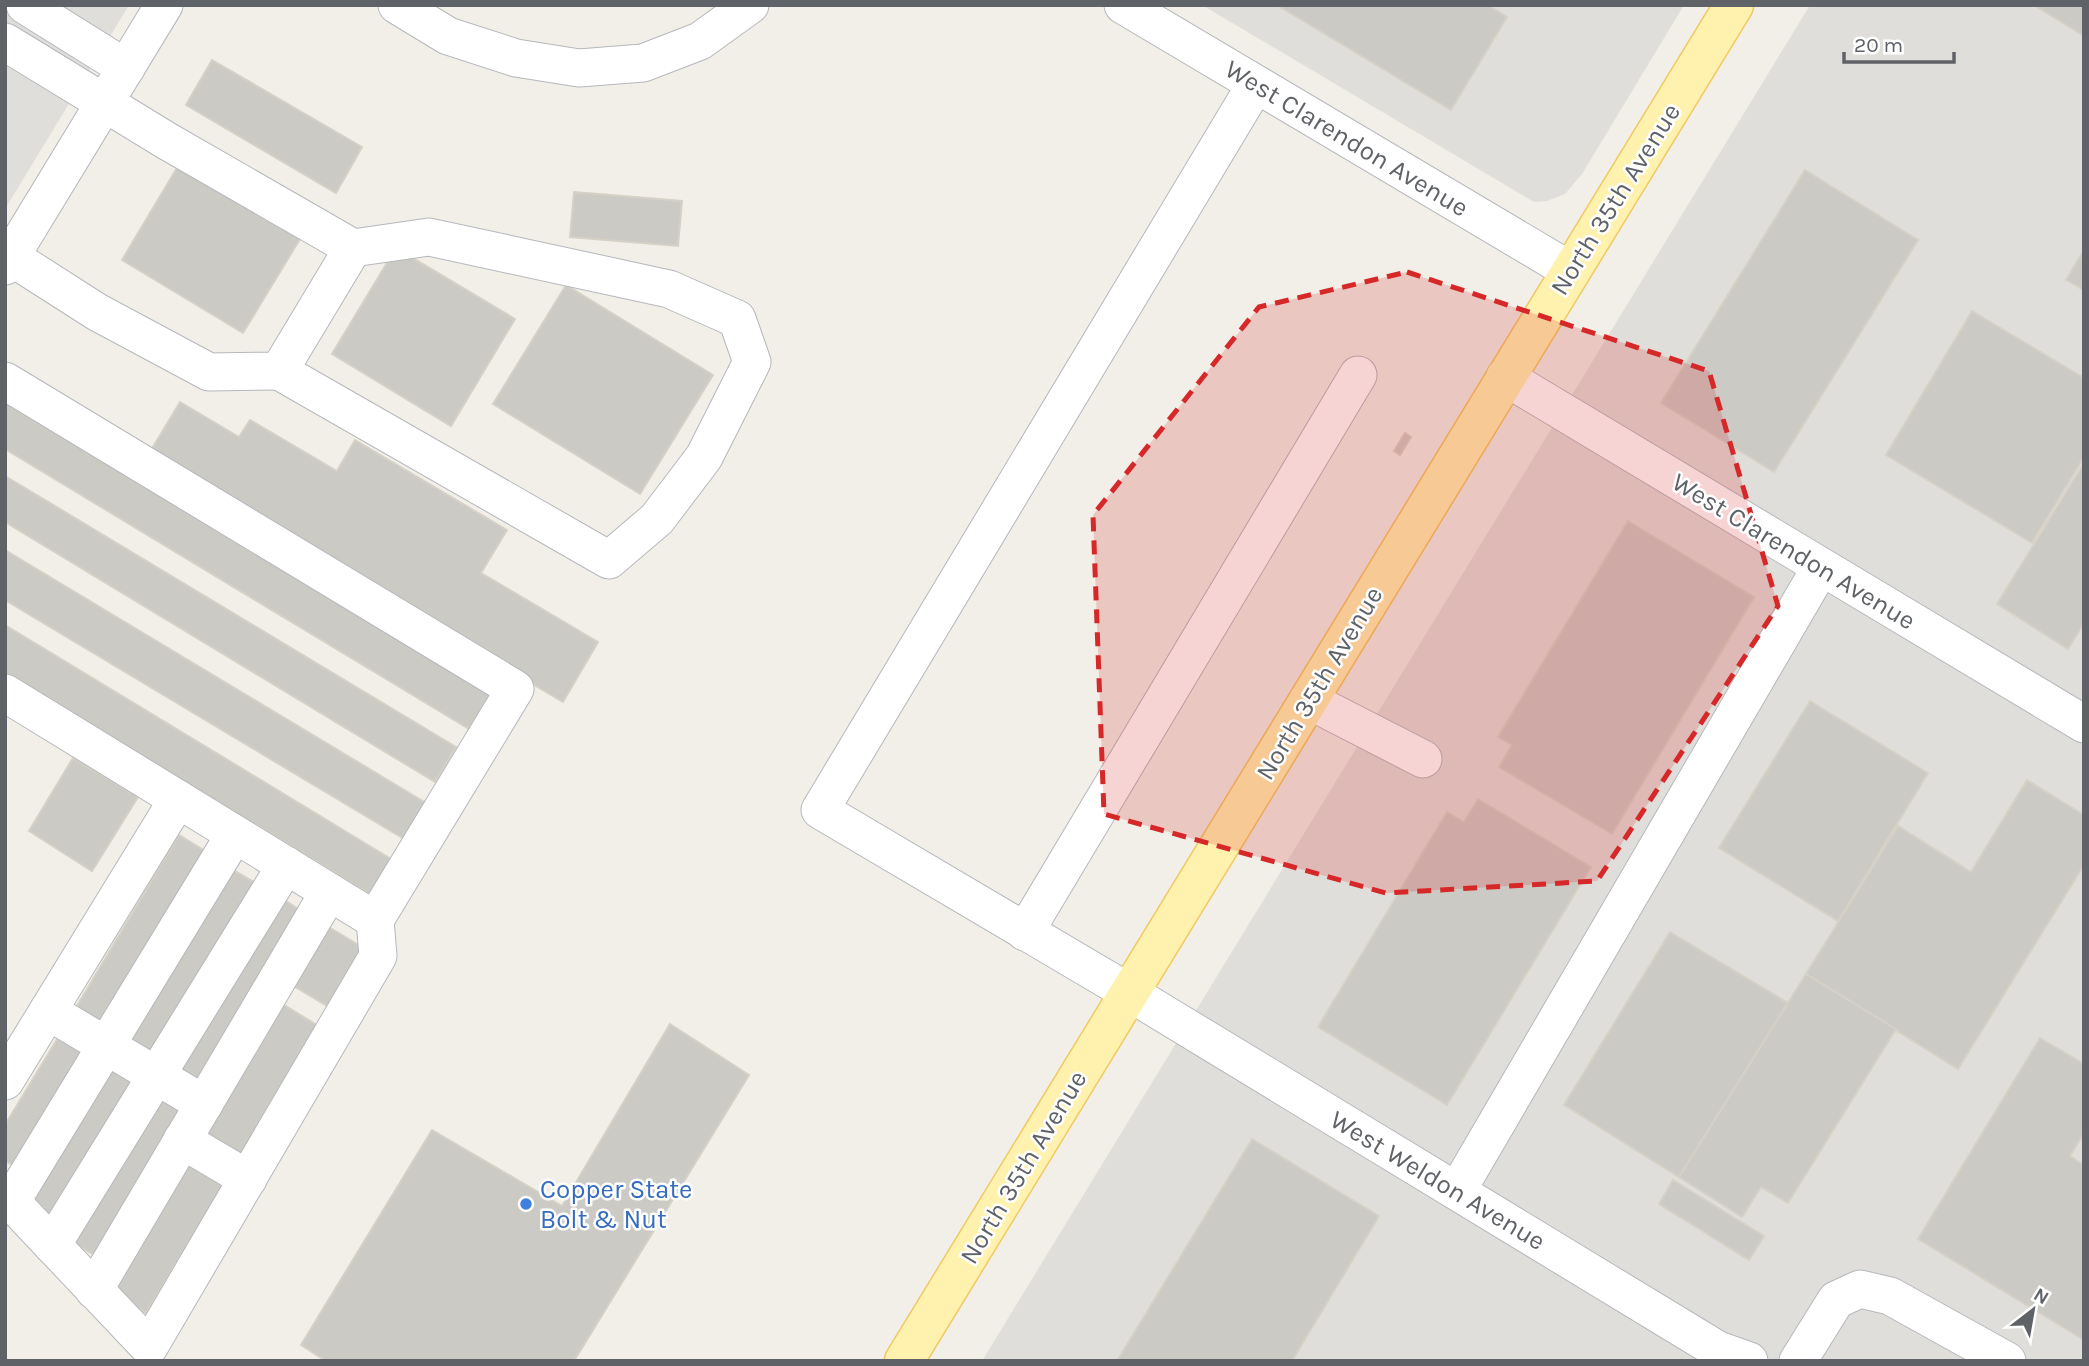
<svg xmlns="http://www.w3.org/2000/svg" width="2089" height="1366" font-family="Karla,sans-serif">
<rect width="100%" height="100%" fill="#f1efe8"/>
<g fill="#e0deda">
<path d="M5,5H129L5,209Z"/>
<path d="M1202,5H1684L1582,174L1565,194L1547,201L1534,202Z"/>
<path d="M1810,5H2084V1361H982Z"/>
</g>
<g fill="#cccac5" stroke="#d6d1c6" stroke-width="2">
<path d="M1277,5H1488L1507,17L1451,110Z"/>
<path d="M2034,5H2084V36Z"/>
<path d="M212,60L362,147L336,193L186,105Z"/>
<path d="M178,166L300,239L243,333L122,260Z"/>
<path d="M1805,170L1918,240L1774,472L1661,403Z"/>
<path d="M574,192L682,201L678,246L570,237Z"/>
<path d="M396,248L515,319L451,426L332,354Z"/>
<path d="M2084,250V290L2066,280Z"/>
<path d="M566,285L713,375L640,494L493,404Z"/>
<path d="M1972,311L2084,378V457L2032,543L1886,455Z"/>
<path d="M180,402L239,437L250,420L337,471L355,440L507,530L481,573L598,642L563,702L147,457Z"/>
<path d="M5,403L490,694L469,729L5,449Z"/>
<path d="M1405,433L1411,437L1400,455L1394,451Z"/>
<path d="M2084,463V623L2068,649L1997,604Z"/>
<path d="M5,476L456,747L435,782L5,522Z"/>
<path d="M1628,521L1754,597L1612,834L1499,767L1512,745L1498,737Z"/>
<path d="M5,550L426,803L404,839L5,600Z"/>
<path d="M5,625L391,859L370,894L5,673Z"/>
<path d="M1810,701L1928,773L1838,921L1719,848Z"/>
<path d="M73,758L138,797L92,871L29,831Z"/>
<path d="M2027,780L2084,815V865L1958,1069L1806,974L1898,826L1971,872Z"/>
<path d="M1478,799L1591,867L1447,1105L1318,1027L1447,812L1464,822Z"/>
<path d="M179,835L210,854L105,1029L74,1011Z"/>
<path d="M228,867L259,885L153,1060L123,1042Z"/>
<path d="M278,896L308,915L203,1090L172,1071Z"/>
<path d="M327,926L362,947L327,1006L292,985Z"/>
<path d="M1670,932L1788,1003L1679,1177L1564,1105Z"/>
<path d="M1806,974L1896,1029L1788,1203L1761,1187L1742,1217L1679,1177Z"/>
<path d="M281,1003L320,1027L239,1161L200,1137Z"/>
<path d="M670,1024L749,1075L574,1361H326L301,1345L432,1130L562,1206Z"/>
<path d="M62,1031L90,1048L18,1168L5,1161V1125Z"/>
<path d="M2040,1038L2084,1064V1133L2070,1156L2084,1165V1340L1918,1239Z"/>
<path d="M111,1062L139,1079L55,1218L27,1201Z"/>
<path d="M160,1089L190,1107L99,1258L69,1240Z"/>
<path d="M1252,1139L1379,1216L1292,1361H1117Z"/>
<path d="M188,1157L226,1180L146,1313L109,1290Z"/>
<path d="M1673,1180L1764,1236L1749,1260L1659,1204Z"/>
</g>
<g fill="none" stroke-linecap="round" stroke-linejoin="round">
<g stroke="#b5b8bc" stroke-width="39">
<g id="minor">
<path d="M25,5L126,68"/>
<path d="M397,5L448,36L516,58L579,68L643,63L700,41L750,5"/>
<path d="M1123,5L1571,271"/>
<path d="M5,42L167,141L353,248L279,371L209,372L97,312L11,257"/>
<path d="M1256,84L820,810L1130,993L1718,1350L1749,1361"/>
<path d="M5,266L164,5"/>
<path d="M279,371L609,560L657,519L704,457L752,362L737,319L669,289L429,237L353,248"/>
<path d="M1505,377L2084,724"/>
<path d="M5,381L515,689L375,920L5,693"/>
<path d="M1308,700L1423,759"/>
<path d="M1025,932L1358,375"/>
<path d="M48,1011L204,1104"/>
<path d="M5,1081L178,799"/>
<path d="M182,1140L248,1179"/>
<path d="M1457,1191L1821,567"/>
<path d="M5,1195L149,1347L378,956L375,920"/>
<path d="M11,1202L235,834"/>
<path d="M52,1245L286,865"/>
<path d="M94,1290L329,892"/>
<path d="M1798,1361L1836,1300L1860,1289L1890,1296L2007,1361"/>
</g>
</g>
<g stroke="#f2c960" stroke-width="41">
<path id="major" d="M904,1361L1734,5"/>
</g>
<use href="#minor" stroke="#fff" stroke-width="37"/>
<use href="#major" stroke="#fff2af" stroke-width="38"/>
</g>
<path fill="#d62828" fill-opacity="0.2" stroke="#d62828" stroke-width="5" stroke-dasharray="14 9" stroke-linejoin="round" d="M1407,272L1709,371L1778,606L1597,881L1386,893L1104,814L1093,515L1259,307Z"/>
<circle fill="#3f7fe0" stroke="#fff" stroke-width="2.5" cx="526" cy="1204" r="7"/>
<g text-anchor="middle" stroke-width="5" stroke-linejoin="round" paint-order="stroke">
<g font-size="26" fill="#5f6368" stroke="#fff">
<text transform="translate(1347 138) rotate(31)" y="9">West Clarendon Avenue</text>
<text transform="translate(1615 199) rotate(-58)" y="9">North 35th Avenue</text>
<text transform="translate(1794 551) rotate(31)" y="9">West Clarendon Avenue</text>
<text transform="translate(1319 683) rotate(-59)" y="9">North 35th Avenue</text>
<text transform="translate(1023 1167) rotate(-59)" y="9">North 35th Avenue</text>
<text transform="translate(1438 1180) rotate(31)" y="9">West Weldon Avenue</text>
</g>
<g font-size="26" fill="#366cbe" stroke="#fff" text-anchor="start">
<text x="540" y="1198">Copper State<tspan x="540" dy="30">Bolt &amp; Nut</tspan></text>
</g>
</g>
<rect width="2089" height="1366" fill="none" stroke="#5f6368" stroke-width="14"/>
<g transform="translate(2033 1310) rotate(31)" stroke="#ffffff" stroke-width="5" paint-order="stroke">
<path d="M0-5L12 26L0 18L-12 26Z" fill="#5f6368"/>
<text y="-10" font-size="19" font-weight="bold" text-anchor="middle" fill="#5f6368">N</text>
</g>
<path d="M1844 52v10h110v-10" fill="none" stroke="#5f6368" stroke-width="3.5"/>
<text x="1854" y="52" font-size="21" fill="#5f6368" stroke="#ffffff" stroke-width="5" paint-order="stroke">20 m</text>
</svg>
